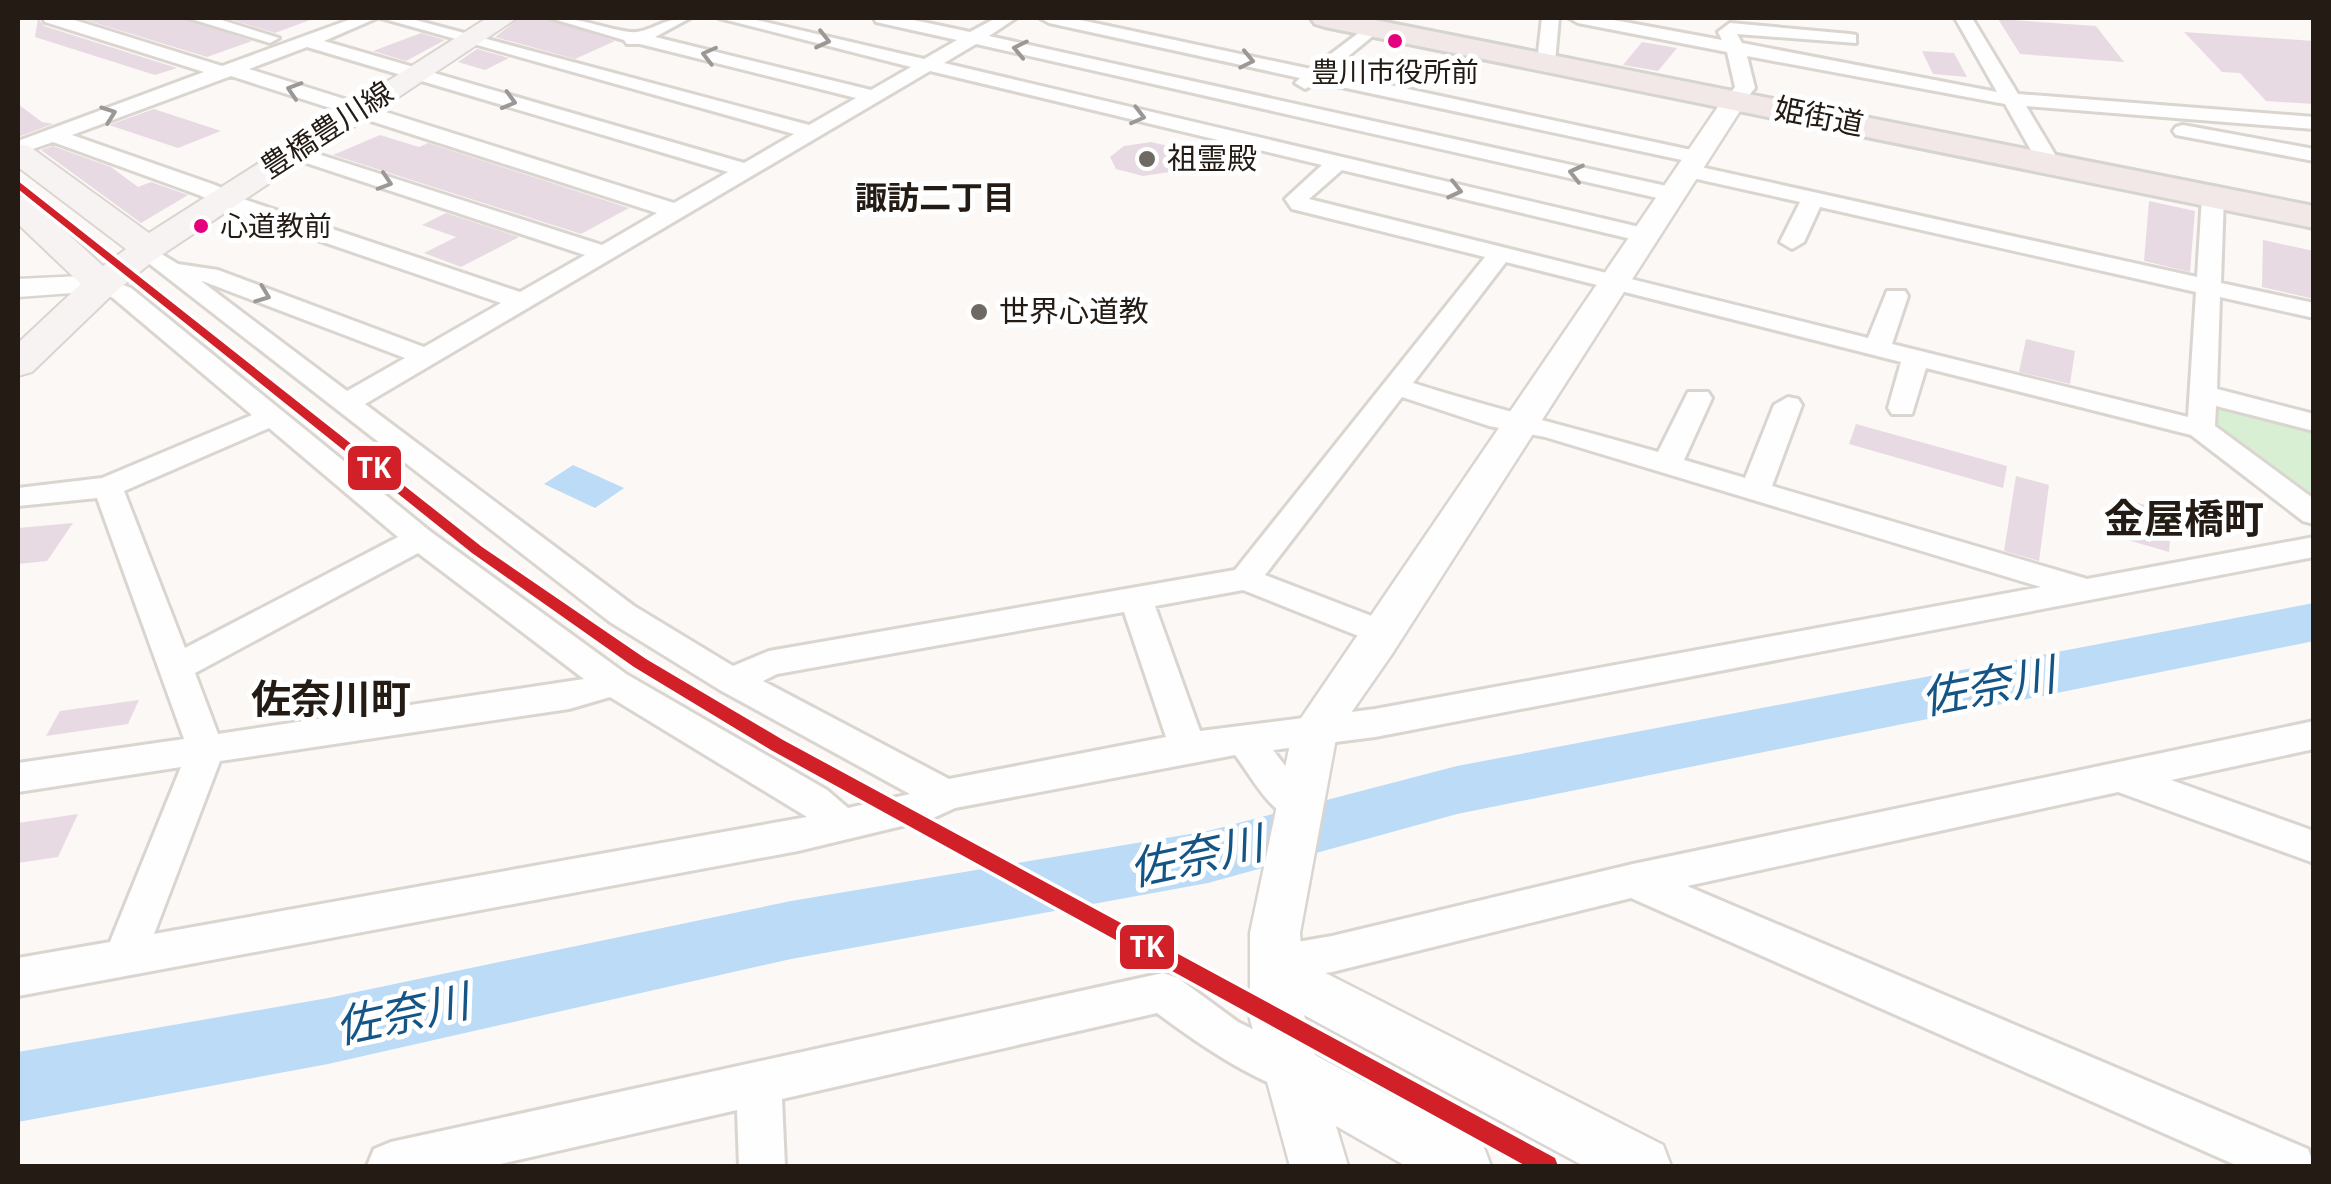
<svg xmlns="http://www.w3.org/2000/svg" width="2331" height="1184" font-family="'Noto Sans','Noto Sans JP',sans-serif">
<rect width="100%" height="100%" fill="#fbf8f6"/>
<path fill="#d8efd3" d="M2223,404L2313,428V505L2212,426L2214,406Z"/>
<path fill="#bbdbf7" d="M573,465L624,488L595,508L544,484Z"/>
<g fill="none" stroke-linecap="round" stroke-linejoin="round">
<path fill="#bbdbf7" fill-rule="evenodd" d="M2314,603V641L1457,814L1208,883L791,959L328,1064L18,1122V1052L328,998L791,901L1208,831L1457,766Z"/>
</g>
<g fill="#e8dae2">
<path d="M38,18L44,26L177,68L155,75L35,37Z"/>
<path d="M79,18H184L252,41L207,57Z"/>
<path d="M226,18H309L310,20L275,33Z"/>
<path d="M520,18H546L615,41L575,59L495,37Z"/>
<path d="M1998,19L2096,26L2124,62L2020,54Z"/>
<path d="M2184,32L2314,41V104L2266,101L2240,73L2222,72Z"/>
<path d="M421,33L445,40L406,61L373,51Z"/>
<path d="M1642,42L1677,48L1658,71L1623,65Z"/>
<path d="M477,49L509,58L485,70L458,62Z"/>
<path d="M1922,51L1954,53L1967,77L1933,74Z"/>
<path d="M18,104L42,122L53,124L18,137Z"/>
<path d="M154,109L221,131L178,148L109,125Z"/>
<path d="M380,135L419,147L428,143L629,208L581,234L333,155Z"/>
<path d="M1151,142L1177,148L1186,161L1170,172L1143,176L1116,169L1110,157L1124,146Z"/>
<path d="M53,146L111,167L138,187L151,182L188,195L141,223L41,150Z"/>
<path d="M2149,201L2195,211L2190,272L2144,261Z"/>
<path d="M446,213L519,237L461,267L424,253L456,237L422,225Z"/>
<path d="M2263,240L2314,251V299L2262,287Z"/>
<path d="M2026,339L2075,351L2070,384L2019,372Z"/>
<path d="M1856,424L2007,466L2003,488L1849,444Z"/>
<path d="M2016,476L2049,485L2039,561L2004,551Z"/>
<path d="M2131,501L2172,513L2169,552L2128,540Z"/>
<path d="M73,523L47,561L18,564V528Z"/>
<path d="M139,700L128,724L46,736L60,711Z"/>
<path d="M78,814L58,857L18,863V823Z"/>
</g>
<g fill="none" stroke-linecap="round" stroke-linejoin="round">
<g stroke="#dbd5d0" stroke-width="6">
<g id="minor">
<path d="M43,18H68L222,66L354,18H377L324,41L744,163L794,134L381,18H408L809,125L856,98L640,44H627L624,40L550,18C579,16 618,34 637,32C656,29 663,18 690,18L655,37L871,90L911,67L719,18H748L924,59L957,40L876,22L874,18H904L970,32L996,18H1016L989,36L1671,187L1682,194L1671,201L976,44L944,63L1652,230L1656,235L1644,242L1342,170L1309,199L1868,338L1887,291H1905L1908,296L1892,344L2188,417L2196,292L1820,207L1804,242L1792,249L1780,242L1800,202L1679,175L1676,170L1687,164L2197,277L2202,196L2213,189L2224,196L2221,283L2314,303V318L2220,297L2217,389L2314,414V431L2216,406L2215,426L2314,499V524L2303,521L2191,435L1926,368L1912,414H1892L1888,408L1901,362L1506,262L1413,383C1494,409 1576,428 1658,452L1688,392H1708L1712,398L1684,460L1745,478L1774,405L1788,397L1798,399L1802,405L1772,486L2087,579L2314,537V557L1375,737L1273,750L1317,807L1311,818C1277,829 1254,779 1235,755L955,808L931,819L798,851L18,996V958L110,942L181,767L18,792V763L184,739L97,498L18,506V488L102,478L252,415L113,298L90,284L102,277L131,288L431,532L626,674L827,790L848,808L910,794L720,690L610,622L133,251L145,244L178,264L218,270L424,347L501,303L230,210L199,195L53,142L18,154V141L204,72L45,22ZM307,47L728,172L674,203L249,69ZM930,71L1322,165L1285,199L1292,209L1485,257L1235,570L769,651L733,666L634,606L365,404ZM231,76L657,213L602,245L299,148L292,146L281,152L285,156L585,255L520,292L246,200L215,185L72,135ZM201,281L205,282L405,358L347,391ZM1402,397L1489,426L1545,437L2041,587L1375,709L1200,731L1155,606L1243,590L1371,641L1383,645L1395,641L1400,633L1395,625L1265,575ZM269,428L398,537L185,648L124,491ZM418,553L584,679L218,734L195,673ZM1124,612L1166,737L949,779L763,681L777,674ZM610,697L807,817L154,934L220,761L569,709Z"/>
<path d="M188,18H215L279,38L270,43Z"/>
<path d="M1040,18H1071L1311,69L1373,22L1379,23V31L1329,72L1696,151L1707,157L1696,163L1318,82L1305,89L1295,83L1300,78L1049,23Z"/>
<path d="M1542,18H1559L1555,62L1546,68L1537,62Z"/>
<path d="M1569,18H1603L1722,40L1718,32L1730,23L1850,34L1856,35V43L1737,34L1742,43L1997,92L1955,18H1972L2018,94L2314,117V129L2026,106L2059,161L2048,167L2037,161L2005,104L1747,56L1755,88L1742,104L1735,106L1725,100L1735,87L1727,52L1578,23Z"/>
<path d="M2183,125L2314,149V161L2176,135L2173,131L2176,127Z"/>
<path d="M2314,721V749L2171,780L2314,831V863L2118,792L1687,886L2308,1149L2314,1166H2238L1631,898L1332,972L1277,980L1262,974L1256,961L1262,948L1332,936L1633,864Z"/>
<path d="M1163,973L1178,978L1238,1022L1309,1057L1315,1072L1309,1087L1293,1093C1243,1074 1200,1045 1157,1013L782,1099L785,1166H739L737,1110L491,1166H367L374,1149L391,1142Z"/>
</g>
</g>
<g stroke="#dbd5d0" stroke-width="5">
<g id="tertiary">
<path d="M1735,93L1747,100L1392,654L1337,733L1300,933L1302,961L1663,1145L1671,1166H1584L1304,1015L1315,1055L1483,1145L1491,1166H1406L1336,1126L1348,1166H1290L1250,1019V933L1293,730L1726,95Z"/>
<path d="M102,275L113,278L117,284L113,290L18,297V279Z"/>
</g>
</g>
<g stroke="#dbd5d0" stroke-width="4">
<path id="secondary" d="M487,18H517L157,258L115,292L32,372L18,376V343L81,284L18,224V196L30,199L103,266L126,249L18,167V144L29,146L149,233Z"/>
</g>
<g stroke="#d6d4d1" stroke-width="6">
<path id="primary" d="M1311,18H1365L2314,206V228L1325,27L1315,24Z"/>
</g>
<use href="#minor" fill="#fefefe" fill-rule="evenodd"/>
<use href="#tertiary" fill="#fefefe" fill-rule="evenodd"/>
<use href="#secondary" fill="#f7f3f3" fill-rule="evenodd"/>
<use href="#primary" fill="#f1e8e7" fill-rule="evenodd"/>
<g stroke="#fff" stroke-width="7">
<path id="rail-1" d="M18,181L482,547L646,659L783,740L1555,1158L1558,1166H1526L771,750L634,667L472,553L18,189Z"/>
</g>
<use href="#rail-1" fill="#d12027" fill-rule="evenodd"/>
</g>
<defs><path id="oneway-chevron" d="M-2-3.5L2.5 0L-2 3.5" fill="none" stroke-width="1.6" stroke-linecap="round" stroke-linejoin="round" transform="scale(2.5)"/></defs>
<g stroke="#9c9895">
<use href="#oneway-chevron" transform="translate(823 40) rotate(13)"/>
<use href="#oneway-chevron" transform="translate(1020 49) rotate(-168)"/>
<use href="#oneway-chevron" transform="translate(709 55) rotate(-166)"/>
<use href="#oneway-chevron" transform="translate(1247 60) rotate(12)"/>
<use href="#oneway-chevron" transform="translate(294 90) rotate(-162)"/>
<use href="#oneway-chevron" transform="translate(509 101) rotate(16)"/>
<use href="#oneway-chevron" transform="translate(109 114) rotate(-20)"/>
<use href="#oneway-chevron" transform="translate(1138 116) rotate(14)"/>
<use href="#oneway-chevron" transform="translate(1576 173) rotate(-167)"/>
<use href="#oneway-chevron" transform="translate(385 182) rotate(18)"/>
<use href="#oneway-chevron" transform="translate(1455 190) rotate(13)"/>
<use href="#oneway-chevron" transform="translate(263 295) rotate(21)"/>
</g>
<g fill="#e5007d" stroke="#fff" stroke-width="4">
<circle cx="1395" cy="41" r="9"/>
<circle cx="201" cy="226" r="9"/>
</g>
<g fill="#6f6963" stroke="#fff" stroke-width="4">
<circle cx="1147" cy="159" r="10"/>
<circle cx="979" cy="312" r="10"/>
</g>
<g text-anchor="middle" stroke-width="10" stroke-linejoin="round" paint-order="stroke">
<g font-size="28" fill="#241c14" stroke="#fff">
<text x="1395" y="82">豊川市役所前</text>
<text x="220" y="236" text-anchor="start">心道教前</text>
</g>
<g font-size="30" fill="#241c14" stroke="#fff">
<text transform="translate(1819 117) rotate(11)" y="10">姫街道</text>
<text transform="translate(327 130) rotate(-33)" y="10">豊橋豊川線</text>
</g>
<g font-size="30" fill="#241c14" stroke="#fff" text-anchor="start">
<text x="1167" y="169">祖霊殿</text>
<text x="999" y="322">世界心道教</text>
</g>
<g font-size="32" font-weight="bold" fill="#241c14" stroke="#fff">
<text x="935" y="209">諏訪二丁目</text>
</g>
<g font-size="40" font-weight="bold" fill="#241c14" stroke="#fff">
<text x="2184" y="533">金屋橋町</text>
<text x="331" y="713">佐奈川町</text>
</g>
<g font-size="45" font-style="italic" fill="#155586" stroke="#fff">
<text transform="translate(1988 686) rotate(-11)" y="16">佐奈川</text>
<text transform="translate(1196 856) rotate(-12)" y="16">佐奈川</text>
<text transform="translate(402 1014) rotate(-12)" y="16">佐奈川</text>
</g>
</g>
<g stroke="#fff" stroke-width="4">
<rect x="346" y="444" width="57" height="48" rx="10" fill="#d12027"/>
<rect x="1118" y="923" width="58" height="48" rx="10" fill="#d12027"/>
</g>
<g font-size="28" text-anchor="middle" font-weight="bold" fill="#fff">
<text x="374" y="478">TK</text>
<text x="1147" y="957">TK</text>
</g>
<rect width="2331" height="1184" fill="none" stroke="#241c14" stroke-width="40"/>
</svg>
